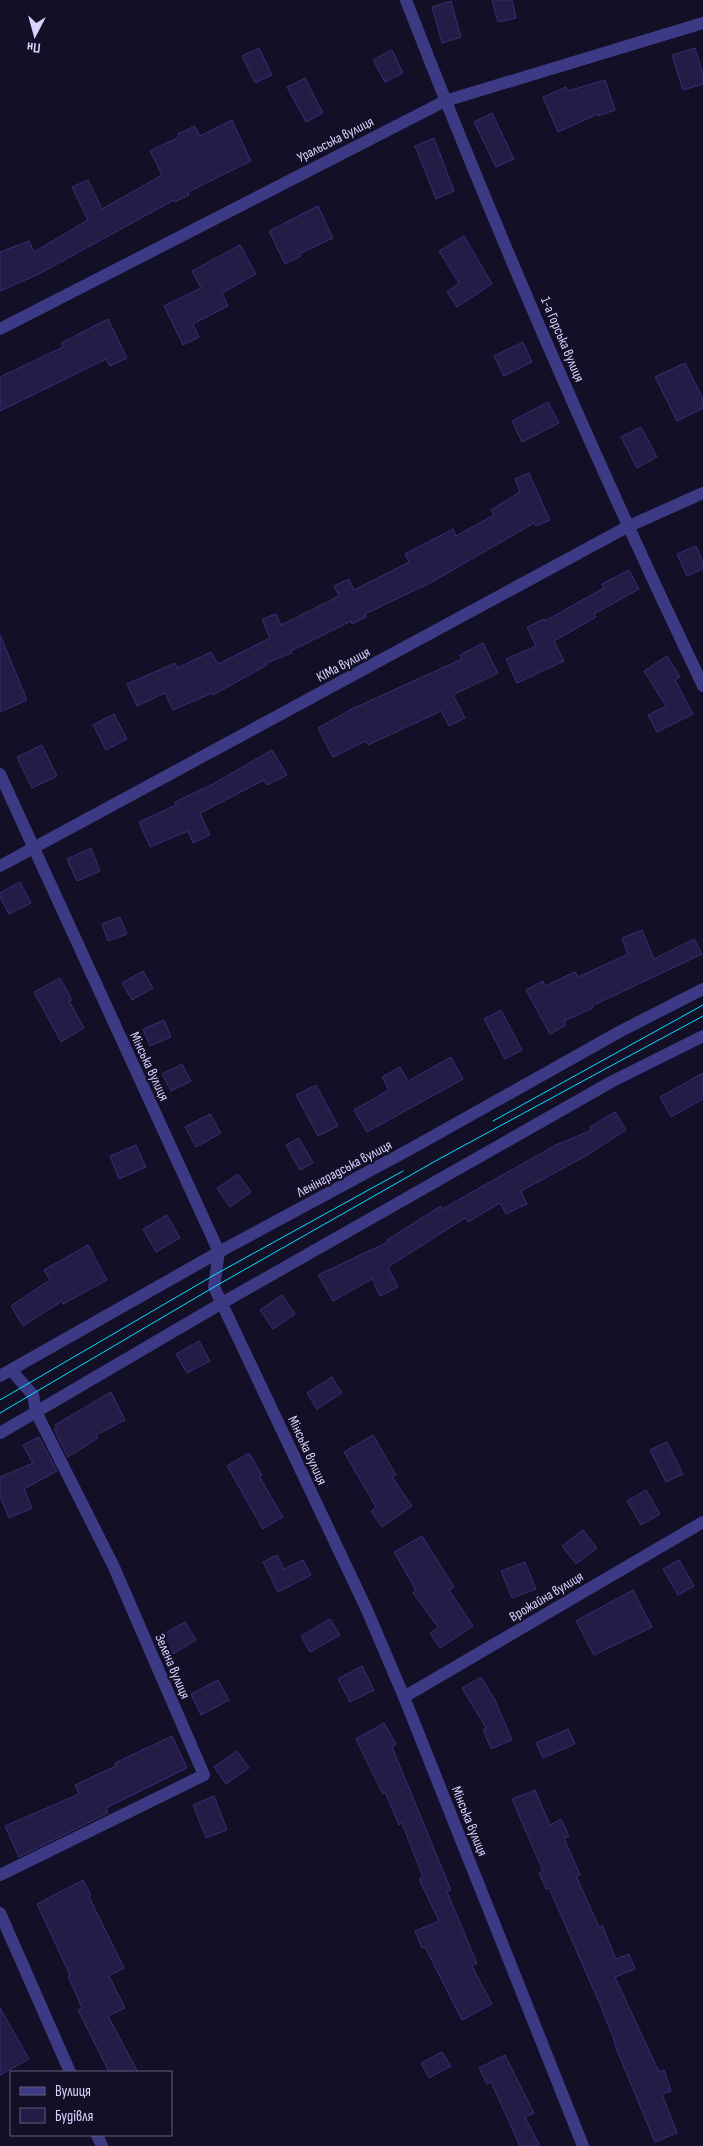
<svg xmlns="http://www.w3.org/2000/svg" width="703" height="2146" font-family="'Sofia Sans Condensed',sans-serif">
<rect width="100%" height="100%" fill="#130f26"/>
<g fill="#241b47" stroke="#3b2d73">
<path d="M492,0H512L516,18L498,22Z"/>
<path d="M451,1L461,37L442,43L432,7Z"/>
<path d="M259,48L272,75L255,83L242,56Z"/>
<path d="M695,48L703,74V84L683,90L672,55Z"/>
<path d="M392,50L403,73L385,82L373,60Z"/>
<path d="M305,78L323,113L306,122L287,87Z"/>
<path d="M605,80L615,110L598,116V114L558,132L543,97L566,87L568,91Z"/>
<path d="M492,113L514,159L496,167L474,122Z"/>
<path d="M232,120L251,161L188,192L189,195L175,202L174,200L37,275L0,291V252L29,241L34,252L88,220L72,187L88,180L102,209L162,175L150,151L179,137L178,134L195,126L200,136Z"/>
<path d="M434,138L454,191L436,199L415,146Z"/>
<path d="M318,206L333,238L299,254L301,256L285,264L269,231Z"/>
<path d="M464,236L492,284L457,307L447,292L459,283L439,251Z"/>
<path d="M240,245L256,274L222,293L228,306L193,324L199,337L183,345L164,306L201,288L192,271Z"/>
<path d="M108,319L127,358L110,366L106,359L0,411V377L63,347L61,343Z"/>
<path d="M523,342L532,362L504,376L494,356Z"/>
<path d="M685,363L703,399V408L677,421L655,377Z"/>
<path d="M548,402L559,423L522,442L512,421Z"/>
<path d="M641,427L657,457L637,468L621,437Z"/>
<path d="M529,473L550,520L536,526L534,523L432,582L365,614L366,617L352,624L351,621L291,651L292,653L266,663L267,665L213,695L212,693L173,710L165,693L137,706L127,684L175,663L177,668L211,652L218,664L270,638L262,619L276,614L281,625L339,596L334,586L349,579L354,590L409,562L405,554L453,529L456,536L494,515L491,510L520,492L515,479Z"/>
<path d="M696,546L703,562V569L687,576L677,554Z"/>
<path d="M629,570L639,589L594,614L596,617L554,641L564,661L517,683L506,659L536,646L527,627L544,619L545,621L604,588L602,584Z"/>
<path d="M0,635L27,700L0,712Z"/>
<path d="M483,643L498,673L453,695L465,718L449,726L441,711L368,745L366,741L333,757L318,728L352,709L462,659L460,655Z"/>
<path d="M667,656L680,677L675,680L693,714L657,732L648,715L666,706L644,671Z"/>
<path d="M114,714L127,739L106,750L93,725Z"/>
<path d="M42,745L57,776L32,788L17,757Z"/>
<path d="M272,750L287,775L267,785L264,780L200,813L210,835L193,843L188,831L150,847L139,822L176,805L175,802L213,784Z"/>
<path d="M91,848L100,871L77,881L67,859Z"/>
<path d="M20,882L31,903L9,914L0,897V893Z"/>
<path d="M120,917L127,934L108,941L102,924Z"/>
<path d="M642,930L654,959L694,939L702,954L592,1006L593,1008L564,1021L566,1025L550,1034L526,990L543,981L545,986L575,972L578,977L628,954L622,938Z"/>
<path d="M143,971L153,988L132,1000L122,983Z"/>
<path d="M60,978L72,1000L69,1001L84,1028L61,1042L34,992Z"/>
<path d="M501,1010L522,1050L505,1059L484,1019Z"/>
<path d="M164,1020L171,1037L150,1046L143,1029Z"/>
<path d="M451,1057L463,1079L367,1132L354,1110L389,1090L382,1077L400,1067L408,1081Z"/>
<path d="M182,1064L191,1081L171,1091L162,1074Z"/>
<path d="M703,1073V1099L671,1117L660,1097Z"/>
<path d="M316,1085L338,1126L318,1136L296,1095Z"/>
<path d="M615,1112L626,1130L584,1157L521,1191L527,1204L506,1214L500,1203L468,1222L465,1218L388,1267L398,1287L380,1296L372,1279L333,1301L318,1275L388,1242L387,1240L441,1206L442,1209L556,1145L592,1130L590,1127Z"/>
<path d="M210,1114L221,1133L196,1147L185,1127Z"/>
<path d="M299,1138L313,1163L300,1170L286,1145Z"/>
<path d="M136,1145L146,1167L119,1179L110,1156Z"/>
<path d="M238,1174L251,1192L230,1207L217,1188Z"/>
<path d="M167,1215L180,1238L156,1252L143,1229Z"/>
<path d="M88,1245L107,1280L63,1304L62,1301L23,1326L11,1306L50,1280L44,1270Z"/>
<path d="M282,1295L295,1314L273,1329L260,1310Z"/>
<path d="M199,1341L210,1361L187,1373L176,1354Z"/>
<path d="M332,1377L342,1393L317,1409L307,1393Z"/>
<path d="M111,1392L125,1420L96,1435L98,1438L68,1457L54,1429L57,1427L55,1425Z"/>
<path d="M373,1435L396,1475L392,1477L412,1506L382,1527L371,1511L376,1507L344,1452Z"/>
<path d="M39,1437L57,1471L24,1489L32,1508L9,1518L0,1496V1477L33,1463L23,1445Z"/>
<path d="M667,1442L683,1474L666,1482L650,1450Z"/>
<path d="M249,1453L262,1475L259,1476L283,1517L263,1529L227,1466Z"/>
<path d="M646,1490L660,1514L641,1525L627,1501Z"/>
<path d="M583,1530L597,1548L576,1564L562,1546Z"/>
<path d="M422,1536L454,1587L449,1590L473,1626L440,1648L430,1633L438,1627L413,1593L416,1590L394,1552Z"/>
<path d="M277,1555L284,1569L303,1560L311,1575L278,1592L263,1562Z"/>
<path d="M679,1560L694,1586L678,1595L663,1569Z"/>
<path d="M525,1562L536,1589L512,1598L501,1571Z"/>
<path d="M633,1590L652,1627L594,1655L576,1621Z"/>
<path d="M330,1619L340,1635L310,1652L301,1636Z"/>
<path d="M185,1622L196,1640L171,1655L160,1636Z"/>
<path d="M362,1666L374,1690L350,1702L338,1679Z"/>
<path d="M481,1677L495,1700L512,1740L491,1749L483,1730L486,1728L462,1688Z"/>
<path d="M218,1680L229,1700L201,1715L191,1694Z"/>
<path d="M384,1723L396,1744L392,1747L451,1890L447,1892L477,1963L472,1966L492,2004L462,2020L425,1947L422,1948L415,1931L439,1921L419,1879L423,1877L402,1823L399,1825L385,1792L383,1794L356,1739Z"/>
<path d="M568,1729L575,1744L543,1758L536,1743Z"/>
<path d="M172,1736L187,1768L106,1808L108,1813L19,1857L5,1826L79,1794L75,1785L116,1766L115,1763Z"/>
<path d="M237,1751L249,1768L226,1784L214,1767Z"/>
<path d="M535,1790L550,1825L561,1819L569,1836L564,1838L580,1875L576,1876L599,1927L602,1925L616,1959L629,1954L635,1969L615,1977L659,2072L664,2070L671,2091L662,2094L677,2133L655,2142L614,2043L615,2042L599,2002L549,1888L546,1889L539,1873L543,1871L512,1799Z"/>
<path d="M214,1796L227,1830L206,1838L193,1805Z"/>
<path d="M83,1880L91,1895L89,1897L124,1968L109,1976L125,2008L108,2016L138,2072H109L78,2010L82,2008L68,1976L70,1975L37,1904Z"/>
<path d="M0,2008L29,2059L0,2075Z"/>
<path d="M442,2052L451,2066L429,2078L421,2063Z"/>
<path d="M505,2055L534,2113L525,2117L540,2146H520L491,2082L487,2084L479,2068Z"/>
</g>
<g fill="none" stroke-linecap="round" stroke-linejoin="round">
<g stroke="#3d3a85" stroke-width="12">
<path d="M406,0C496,232 596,462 703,686"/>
<path d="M0,329L445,101L703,23"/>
<path d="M0,774L219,1252L214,1287L367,1610L404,1697L583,2146"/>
<path d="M0,866L627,527L703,493"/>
<path d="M0,1376L219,1252L414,1147L619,1032L703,989"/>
<path d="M0,1433L222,1303L611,1082L703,1036"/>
<path d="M404,1697L703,1522"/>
<path d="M0,1875L204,1775L113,1565L36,1412L33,1395L11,1370"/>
<path d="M0,1913L70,2072"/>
<path d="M97,2135L102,2146"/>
</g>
<g stroke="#00e5ff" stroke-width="1">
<path d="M493,1121L703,1005"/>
<path d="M0,1400L216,1274L403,1171"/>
<path d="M0,1413L214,1287L439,1159L703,1016"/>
</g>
</g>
<g text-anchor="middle" stroke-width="4.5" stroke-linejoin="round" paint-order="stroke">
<g font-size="14" fill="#d9d4ff" stroke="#130f26">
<text transform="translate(335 139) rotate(-27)" y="5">Уральська вулиця</text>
<text transform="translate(563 339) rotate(67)" y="5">1-а Горська вулиця</text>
<text transform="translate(343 664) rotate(-28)" y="5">КІМа вулиця</text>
<text transform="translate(150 1066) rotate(65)" y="5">Мінська вулиця</text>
<text transform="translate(344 1168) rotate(-28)" y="5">Ленінградська вулиця</text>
<text transform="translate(308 1450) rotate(65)" y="5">Мінська вулиця</text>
<text transform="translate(546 1596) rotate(-31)" y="5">Врожайна вулиця</text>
<text transform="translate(173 1666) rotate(67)" y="5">Зелена вулиця</text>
<text transform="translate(470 1821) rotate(68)" y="5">Мінська вулиця</text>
</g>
</g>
<rect x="10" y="2071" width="162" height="65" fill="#130f26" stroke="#625e7d"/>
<rect x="20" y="2087" width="25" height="8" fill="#3d3a85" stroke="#625e7d"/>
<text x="55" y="2096" font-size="15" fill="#d9d4ff">Вулиця</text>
<rect x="20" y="2108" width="25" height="15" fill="#241b47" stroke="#625e7d"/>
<text x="55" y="2121" font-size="15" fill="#d9d4ff">Будівля</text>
<g transform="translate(35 35) rotate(186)" stroke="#130f26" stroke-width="4" paint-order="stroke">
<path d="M0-4L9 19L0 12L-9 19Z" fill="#d9d4ff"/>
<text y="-8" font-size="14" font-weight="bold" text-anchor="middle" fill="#d9d4ff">Пн</text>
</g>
</svg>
